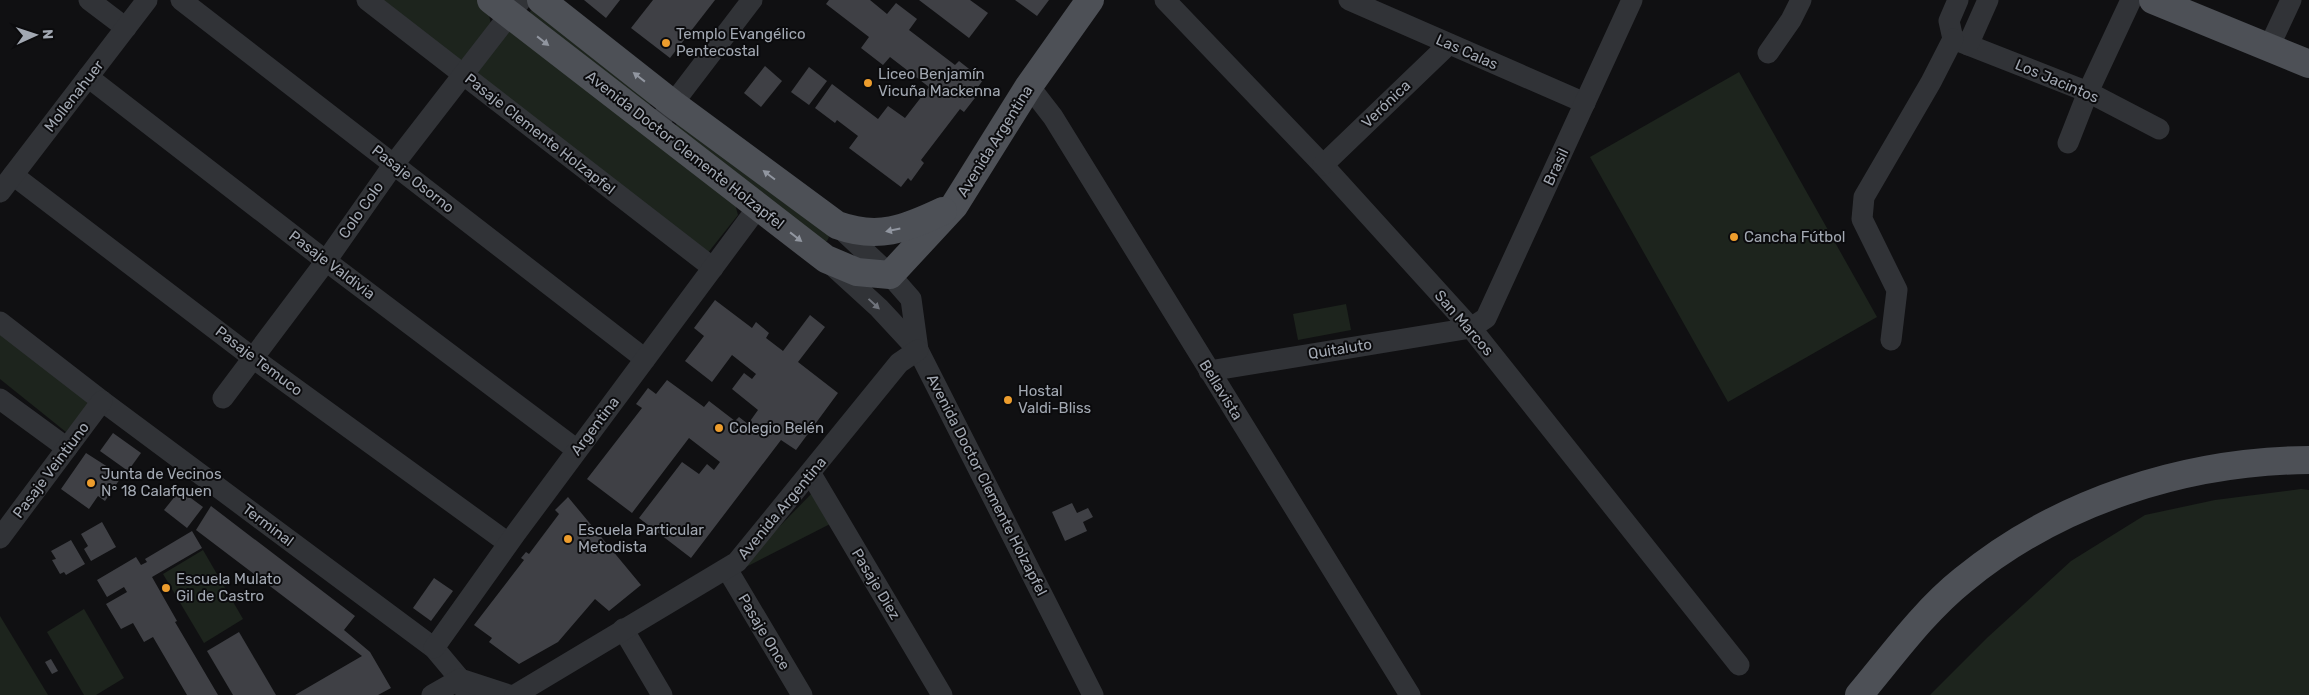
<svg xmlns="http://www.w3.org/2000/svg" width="2309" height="695" font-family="Rubik,sans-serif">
<rect width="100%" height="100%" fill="#101012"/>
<g fill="#1d241d">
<path d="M377,0H478L487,7L491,24L461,63Z"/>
<path d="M532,9L653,102L650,105L648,106L529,13Z"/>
<path d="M507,25L735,204L738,215L707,254L470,73Z"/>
<path d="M1739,72L1877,317L1728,402L1590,157Z"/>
<path d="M678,122L827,234L829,237L827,241H824L675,126Z"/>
<path d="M1346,304L1351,330L1298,340L1293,314Z"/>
<path d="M0,330L92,401L66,432L0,379Z"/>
<path d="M2301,489L2309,490V695H1930L1988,637L2071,561L2145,515L2215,500Z"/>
<path d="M813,492L832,523L746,567L744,563Z"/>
<path d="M203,550L243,619L204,643L163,574Z"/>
<path d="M84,609L124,678L96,695H84L47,632Z"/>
<path d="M0,616L48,695H0Z"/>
</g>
<g fill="#3f4045">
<path d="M584,0H620L606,18Z"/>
<path d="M653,0H715L670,58L631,28Z"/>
<path d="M829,0H870L887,14L896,3L917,19L909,30L955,65L959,61L983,80L975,91L978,94L964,112L960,109L921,160L924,163L911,181L908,178L901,187L849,148L858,136L837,120L835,123L815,108L832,84L878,119L888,106L905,118L929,87L890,57L883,65L861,48L869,37L826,4Z"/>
<path d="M919,0H970L988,13L969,38Z"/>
<path d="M1015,0H1049L1037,16Z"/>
<path d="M765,66L782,81L761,107L744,93Z"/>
<path d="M809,67L827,81L809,105L791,92Z"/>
<path d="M715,300L752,328L756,322L769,333L766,338L783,351L810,315L825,327L798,362L838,393L796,450L781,440L691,558L639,518L682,462L699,474L707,464L714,470L720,462L689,438L632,513L587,479L642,408L636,404L648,388L656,394L667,380L704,407L709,401L735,421L739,417L748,424L758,410L732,389L744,373L752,379L756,374L732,355L712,382L685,361L704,336L694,328Z"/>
<path d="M113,433L141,453L128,471L100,451Z"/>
<path d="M86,453L122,476L105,501L98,496L89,509L61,489Z"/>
<path d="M180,490L203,507L187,528L164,510Z"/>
<path d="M568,497L641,585L609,611L595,599L558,642L519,664L489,642L492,638L474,625L524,560L521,558L526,552L529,554L559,514L555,510Z"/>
<path d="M1072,503L1077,513L1088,508L1093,517L1083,522L1087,531L1065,541L1052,512Z"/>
<path d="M211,506L355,616L344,630L370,652L391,688L378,695H295L362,656L196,530Z"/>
<path d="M102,522L116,547L91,561L84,549L88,546L81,534Z"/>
<path d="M192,531L202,548L152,577L177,621L175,622L218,695H187L153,637L144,642L133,623L121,629L106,604L127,592L124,587L107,597L97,580L136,557L141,565L147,562L145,559Z"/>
<path d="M71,540L85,564L66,575L64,572L60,574L52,560L56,559L51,551Z"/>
<path d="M434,578L453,591L431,621L413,608Z"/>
<path d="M239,632L276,695H233L207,651Z"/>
<path d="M51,659L58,671L52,674L45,662Z"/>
</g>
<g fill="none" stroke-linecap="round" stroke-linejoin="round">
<g stroke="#313337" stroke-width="21">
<path d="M89,0L126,28"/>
<path d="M181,0L645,359"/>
<path d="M367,0L713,268"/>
<path d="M1165,0L1323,165L1471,328L1739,665"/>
<path d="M1349,0L1585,103"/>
<path d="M1953,39L2088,92L2159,129"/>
<path d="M1953,39L1949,21L1958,0"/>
<path d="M1968,45L1988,0"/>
<path d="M2269,47L2291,0"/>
<path d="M1768,53L1791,20L1801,0"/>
<path d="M88,77L326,261L577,450"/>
<path d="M1029,86L1053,117L1410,695"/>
<path d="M655,127L752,0"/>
<path d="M2068,143L2088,92L2131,0"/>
<path d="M1323,165L1449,44"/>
<path d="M13,175L253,358L508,543"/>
<path d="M0,192L147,0"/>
<path d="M838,226L890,275L911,299L918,350L1093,695"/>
<path d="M833,266L879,308L918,350"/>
<path d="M0,322L102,401L434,648L460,679L467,695"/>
<path d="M1891,340L1897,290L1862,219L1864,197L1931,82L1953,39"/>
<path d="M1209,371L1471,328L1486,318L1632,0"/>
<path d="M223,398L326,261L394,164L521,0"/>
<path d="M0,399L67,448"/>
<path d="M811,474L942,695"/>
<path d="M0,538L102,401"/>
<path d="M727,569L802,695"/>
<path d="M623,629L662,695"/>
<path d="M434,648L516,533L758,207"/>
<path d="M432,695L460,679L509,695"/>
<path d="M515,695L737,562L899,363L918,350"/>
</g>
<g stroke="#4d5056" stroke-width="28">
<path d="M491,0L826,259L857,272L890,275L954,206L1029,86L1090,0"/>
<path d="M541,0L673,104L837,225C878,240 905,229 943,211"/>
<path d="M2153,0L2309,64"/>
<path d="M1859,695C1892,656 1923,612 1963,580C2059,501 2186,461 2309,460"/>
</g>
</g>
<defs><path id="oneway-solid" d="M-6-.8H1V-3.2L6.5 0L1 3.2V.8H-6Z" transform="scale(1.25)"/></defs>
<g fill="#9196a0">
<use href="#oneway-solid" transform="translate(543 41) rotate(38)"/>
<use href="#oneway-solid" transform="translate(639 77) rotate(-142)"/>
<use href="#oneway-solid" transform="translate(769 175) rotate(-143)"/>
<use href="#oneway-solid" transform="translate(893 230) rotate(168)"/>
<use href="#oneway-solid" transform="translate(796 237) rotate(38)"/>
</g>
<use fill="#6f737b" href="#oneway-solid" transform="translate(874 304) rotate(43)"/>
<g fill="#ed9d2d" stroke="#0b0b0d" stroke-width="2">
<circle cx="666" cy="43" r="5"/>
<circle cx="868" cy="83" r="5"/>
<circle cx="1734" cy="237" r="5"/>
<circle cx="1008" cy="400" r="5"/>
<circle cx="719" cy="428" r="5"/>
<circle cx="91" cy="483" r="5"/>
<circle cx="568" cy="539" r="5"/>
<circle cx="166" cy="588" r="5"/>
</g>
<g text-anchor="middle" stroke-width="4" stroke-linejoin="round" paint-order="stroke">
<g font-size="15" fill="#a2a8b2" stroke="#0b0b0d" text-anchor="start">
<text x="676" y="39">Templo Evangélico<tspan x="676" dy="17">Pentecostal</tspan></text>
<text x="878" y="79">Liceo Benjamín<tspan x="878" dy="17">Vicuña Mackenna</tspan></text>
<text x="1744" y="242">Cancha Fútbol</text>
<text x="1018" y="396">Hostal<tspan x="1018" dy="17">Valdi-Bliss</tspan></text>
<text x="729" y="433">Colegio Belén</text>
<text x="101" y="479">Junta de Vecinos<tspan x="101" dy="17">N° 18 Calafquen</tspan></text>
<text x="578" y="535">Escuela Particular<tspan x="578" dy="17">Metodista</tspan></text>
<text x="176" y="584">Escuela Mulato<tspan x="176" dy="17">Gil de Castro</tspan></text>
</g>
<g font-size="15" fill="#a2a8b2" stroke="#0b0b0d">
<text transform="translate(1467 52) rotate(24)" y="5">Las Calas</text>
<text transform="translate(2057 81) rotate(23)" y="5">Los Jacintos</text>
<text transform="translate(74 96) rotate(-52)" y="5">Mollenahuer</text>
<text transform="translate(1386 104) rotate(-44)" y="5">Verónica</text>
<text transform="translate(540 134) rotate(38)" y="5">Pasaje Clemente Holzapfel</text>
<text transform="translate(995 141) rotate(-58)" y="5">Avenida Argentina</text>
<text transform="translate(685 150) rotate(38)" y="5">Avenida Doctor Clemente Holzapfel</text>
<text transform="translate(1556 167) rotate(-65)" y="5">Brasil</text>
<text transform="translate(413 179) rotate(38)" y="5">Pasaje Osorno</text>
<text transform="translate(361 210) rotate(-55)" y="5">Colo Colo</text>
<text transform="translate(332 265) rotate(37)" y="5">Pasaje Valdivia</text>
<text transform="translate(1464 323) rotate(49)" y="5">San Marcos</text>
<text transform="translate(1340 349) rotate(-9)" y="5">Quitaluto</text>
<text transform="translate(259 361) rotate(37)" y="5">Pasaje Temuco</text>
<text transform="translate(1221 390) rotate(58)" y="5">Bellavista</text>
<text transform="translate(595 426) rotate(-53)" y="5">Argentina</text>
<text transform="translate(51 470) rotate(-53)" y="5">Pasaje Veintiuno</text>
<text transform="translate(987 485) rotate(63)" y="5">Avenida Doctor Clemente Holzapfel</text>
<text transform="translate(782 508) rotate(-50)" y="5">Avenida Argentina</text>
<text transform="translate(268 525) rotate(37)" y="5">Terminal</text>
<text transform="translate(876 584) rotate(59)" y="5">Pasaje Diez</text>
<text transform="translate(764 632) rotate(59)" y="5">Pasaje Once</text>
</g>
</g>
<g transform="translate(35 35) rotate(87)" stroke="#0b0b0d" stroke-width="4" paint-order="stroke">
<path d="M0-4L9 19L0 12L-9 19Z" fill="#a2a8b2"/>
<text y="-8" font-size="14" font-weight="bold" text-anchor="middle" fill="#a2a8b2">N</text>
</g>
</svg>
